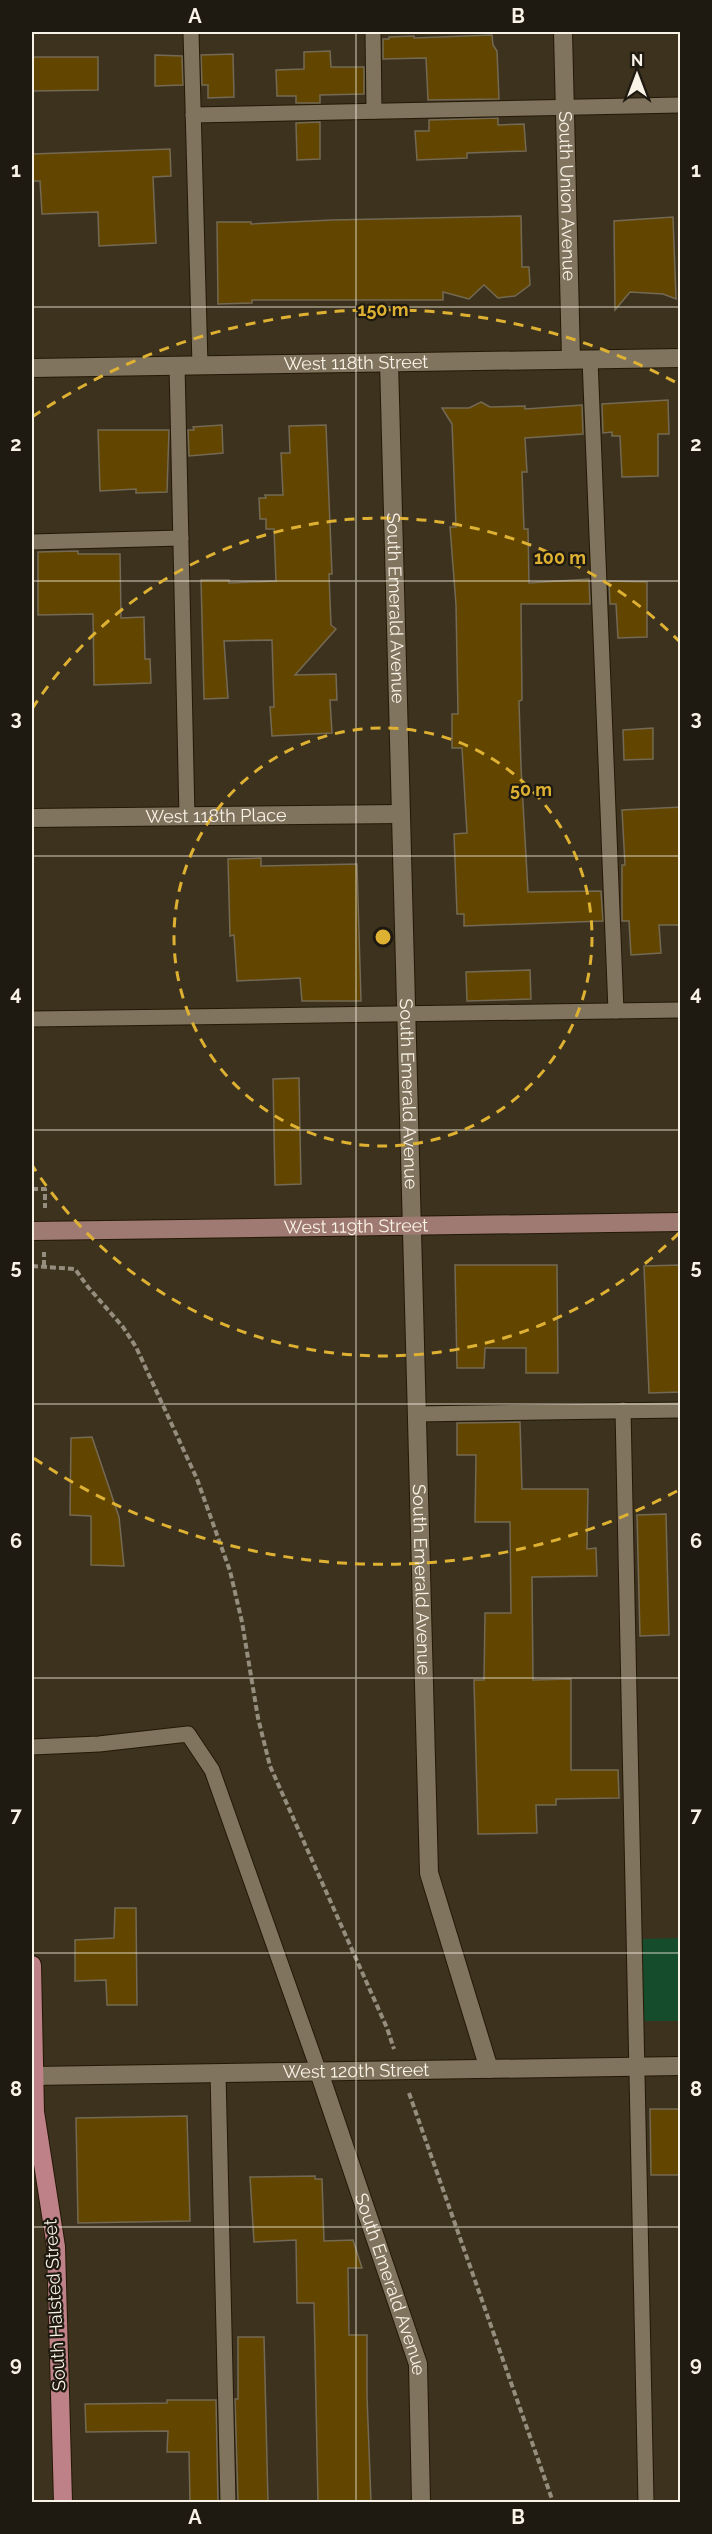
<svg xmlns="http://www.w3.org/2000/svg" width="712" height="2534" font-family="Raleway,sans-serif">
<rect width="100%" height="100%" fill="#3c321e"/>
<path fill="#154c2c" d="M680,1938V2021H642L641,1939Z"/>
<g fill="#624600" stroke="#746953" stroke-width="1.5">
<path d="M492,35L493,45L497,51L499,99L428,100L426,58L383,59V39H389V37L414,36V38Z"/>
<path d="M330,51L331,67H364V94L320,95V103H296V96H277L276,70L304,69V52Z"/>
<path d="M233,54L234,97L208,98V85H202L201,55Z"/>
<path d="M155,55L182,56L183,85L155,86Z"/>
<path d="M32,57H98V90L32,91Z"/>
<path d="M498,118V125L524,124L526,151L467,153V158L417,160L415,131H429V120Z"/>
<path d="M320,122V159L297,160L296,123Z"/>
<path d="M170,149L171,176L153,177L156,243L99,246L98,212L42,214L40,181H32V154Z"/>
<path d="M521,216L522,267H529L530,285L515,296L498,298L484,285L469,299L443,292V300H252V303L218,304L217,222H251V224L332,220Z"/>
<path d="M673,217L676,299L663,294L630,292L615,310L614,221Z"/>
<path d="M668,400L669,434H658V476L622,477L620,436H612V432L603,433L602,404Z"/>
<path d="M481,402L490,407L525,406V409L582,405L583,434L525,438L527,472H522L524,529H528L529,583L589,579L590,604H521L522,700L519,701L521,767L528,892L601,891L603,921L464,926V914H457L454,834L467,833L462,748H452V714H458L456,605L450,527H456L452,424L442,408H469Z"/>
<path d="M222,425L223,453L189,456L188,430H194L193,427Z"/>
<path d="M326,425L332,574H329L331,625L336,629L295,675L336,674L337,700H330L332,733L272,736L270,707H274L272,640L224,641L228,698L204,699L201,580H229V583L276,581L274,529H266V519H260L259,498H266L265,495H283L281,453H290L289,426Z"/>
<path d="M98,430H169L167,492L136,493V489L100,491Z"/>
<path d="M78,551V554H120L121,618L144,617L145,659H150L151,683L94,685L93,614L38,615V552Z"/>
<path d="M609,581L647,582V637L618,638L616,604H610Z"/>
<path d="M653,728V759L624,760L623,730Z"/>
<path d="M681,807V925H659L661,953L631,955L629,921H622V865H625L622,810Z"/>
<path d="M261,858V866L357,864L361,1001H302L300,978L237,981L234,935L230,936L228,859Z"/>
<path d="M530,970L531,999L467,1001L466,972Z"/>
<path d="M299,1078L301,1184L275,1185L273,1079Z"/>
<path d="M455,1265H557L558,1373H526V1348H485L484,1368H457Z"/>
<path d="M681,1265V1392L649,1393L644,1266Z"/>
<path d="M520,1422L522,1489H588L587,1549L596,1548L597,1576L532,1577L533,1680L571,1679V1770H618L619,1798L556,1799V1805H536L537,1833L478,1834L474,1680H484L485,1613H511L510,1522H475L476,1455H457V1423Z"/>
<path d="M92,1437L119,1517L124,1566L91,1565V1516L70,1515L71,1438Z"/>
<path d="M666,1514L669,1635L640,1636L637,1515Z"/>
<path d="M115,1908H136L137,2005H107L106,1980L75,1981V1940L114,1938Z"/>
<path d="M650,2109H681V2175H651Z"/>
<path d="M187,2116L190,2221L78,2223L76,2118Z"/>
<path d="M315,2176V2179H322L324,2241L353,2240L362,2268H348L349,2335H367V2396L371,2502H318L314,2303H297L296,2240L254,2242L250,2177Z"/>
<path d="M238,2337H264L268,2502H238L235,2399H238Z"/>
<path d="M167,2400H216L218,2502H190L189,2452H167L168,2431L86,2432L85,2404L167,2403Z"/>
</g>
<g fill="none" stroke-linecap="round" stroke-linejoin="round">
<g stroke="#231906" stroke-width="17">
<g id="lane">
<path d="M191,32L200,365"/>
<path d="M373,32L374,111"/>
<path d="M193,115L680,105"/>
<path d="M590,359L616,1011"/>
<path d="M177,365L187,817"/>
<path d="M32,542L181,538"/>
<path d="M32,1019L680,1010"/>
<path d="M623,1410L646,2502"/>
<path d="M417,1414L680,1410"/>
<path d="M32,1747L99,1744L188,1734L212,1770L319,2072"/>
<path d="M218,2073L228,2502"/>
</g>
</g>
<g stroke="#231906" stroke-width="20">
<g id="street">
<path id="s1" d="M563,32L571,359"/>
<path id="s2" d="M389,362L429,1873L489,2069"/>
<path id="s3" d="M32,368L680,358"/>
<path id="s4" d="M32,818L401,814"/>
<path id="s5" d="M319,2072L418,2364L421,2502"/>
<path id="s6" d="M32,2076L680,2066"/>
</g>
</g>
<g stroke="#231906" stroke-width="20">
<g id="secondary">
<path id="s7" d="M32,1231L680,1222"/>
</g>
</g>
<g stroke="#231906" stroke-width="20">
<path id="primary" d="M32,1965L35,2112L56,2247L63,2502"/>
</g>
<g stroke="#958d7d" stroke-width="4" stroke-dasharray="6 3" stroke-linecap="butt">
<path d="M32,1189H45V1208"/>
<path d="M32,1266L75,1269L88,1287L123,1327L136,1347L197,1479L230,1571L242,1622L258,1718L270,1766L387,2028L394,2049"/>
<path d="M44,1266V1252"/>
<path d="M409,2093L553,2502"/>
</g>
<use href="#lane" stroke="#80745e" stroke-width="15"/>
<use href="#street" stroke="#80745e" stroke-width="18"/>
<use href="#secondary" stroke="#9f7a73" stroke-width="18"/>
<use href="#primary" stroke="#be8188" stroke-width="18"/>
</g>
<path fill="none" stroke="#f9f2e6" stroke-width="1.5" stroke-opacity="0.55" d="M356,32V2502M32,307H680M32,581H680M32,856H680M32,1130H680M32,1404H680M32,1678H680M32,1953H680M32,2227H680"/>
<g fill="none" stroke="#deb133" stroke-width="3" stroke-dasharray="10 8">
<circle cx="383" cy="937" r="209"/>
<path d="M679 1233A418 418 0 0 1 32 1165M32 709A418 418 0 0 1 679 641"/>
<path d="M677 1491A627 627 0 0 1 32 1457M32 417A627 627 0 0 1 677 383"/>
</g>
<g text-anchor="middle" stroke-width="4.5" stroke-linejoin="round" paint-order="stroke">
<g font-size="18" fill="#f9f2e6" stroke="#1f1a11">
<text dy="6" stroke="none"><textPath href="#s1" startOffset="164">South Union Avenue</textPath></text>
<text dy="6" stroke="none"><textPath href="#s3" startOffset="324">West 118th Street</textPath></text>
<text dy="6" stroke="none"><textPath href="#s2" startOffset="246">South Emerald Avenue</textPath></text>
<text dy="6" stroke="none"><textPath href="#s4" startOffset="184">West 118th Place</textPath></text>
<text dy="6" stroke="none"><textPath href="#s2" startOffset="732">South Emerald Avenue</textPath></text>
<text dy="6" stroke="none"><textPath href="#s7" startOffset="324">West 119th Street</textPath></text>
<text dy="6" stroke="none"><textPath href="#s2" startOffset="1218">South Emerald Avenue</textPath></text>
<text dy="6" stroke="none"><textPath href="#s6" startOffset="324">West 120th Street</textPath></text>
<text dy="6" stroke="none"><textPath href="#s5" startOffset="224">South Emerald Avenue</textPath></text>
<text transform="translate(55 2305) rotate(-93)" y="6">South Halsted Street</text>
</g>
</g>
<circle cx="383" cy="937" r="9" fill="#deb133" stroke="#1f1a11" stroke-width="3"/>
<g font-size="18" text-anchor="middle" font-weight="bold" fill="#deb133" stroke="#1f1a11" stroke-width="4.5" stroke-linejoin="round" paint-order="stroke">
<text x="383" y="316">150 m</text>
<text x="560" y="564">100 m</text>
<text x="531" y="796">50 m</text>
</g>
<rect width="712" height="2534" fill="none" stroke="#1f1a11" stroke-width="66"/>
<g transform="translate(637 75)" stroke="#1f1a11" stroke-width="4.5" paint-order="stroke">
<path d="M0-4.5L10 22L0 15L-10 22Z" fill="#f9f2e6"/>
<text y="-9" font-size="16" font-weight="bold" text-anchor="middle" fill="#f9f2e6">N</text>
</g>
<rect x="33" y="33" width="646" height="2468" fill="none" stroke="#f9f2e6" stroke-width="2"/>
<g font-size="20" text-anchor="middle" font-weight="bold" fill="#f9f2e6">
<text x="195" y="23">A</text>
<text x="518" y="23">B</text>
<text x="16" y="177">1</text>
<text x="696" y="177">1</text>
<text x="16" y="451">2</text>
<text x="696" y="451">2</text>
<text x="16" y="725">3</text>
<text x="696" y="725">3</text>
<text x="16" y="1000">4</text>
<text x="696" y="1000">4</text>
<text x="16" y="1274">5</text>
<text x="696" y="1274">5</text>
<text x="16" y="1548">6</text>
<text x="696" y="1548">6</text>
<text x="16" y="1822">7</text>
<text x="696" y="1822">7</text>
<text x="16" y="2096">8</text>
<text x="696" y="2096">8</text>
<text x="16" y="2371">9</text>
<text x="696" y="2371">9</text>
<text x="195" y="2524">A</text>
<text x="518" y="2524">B</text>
</g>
</svg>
